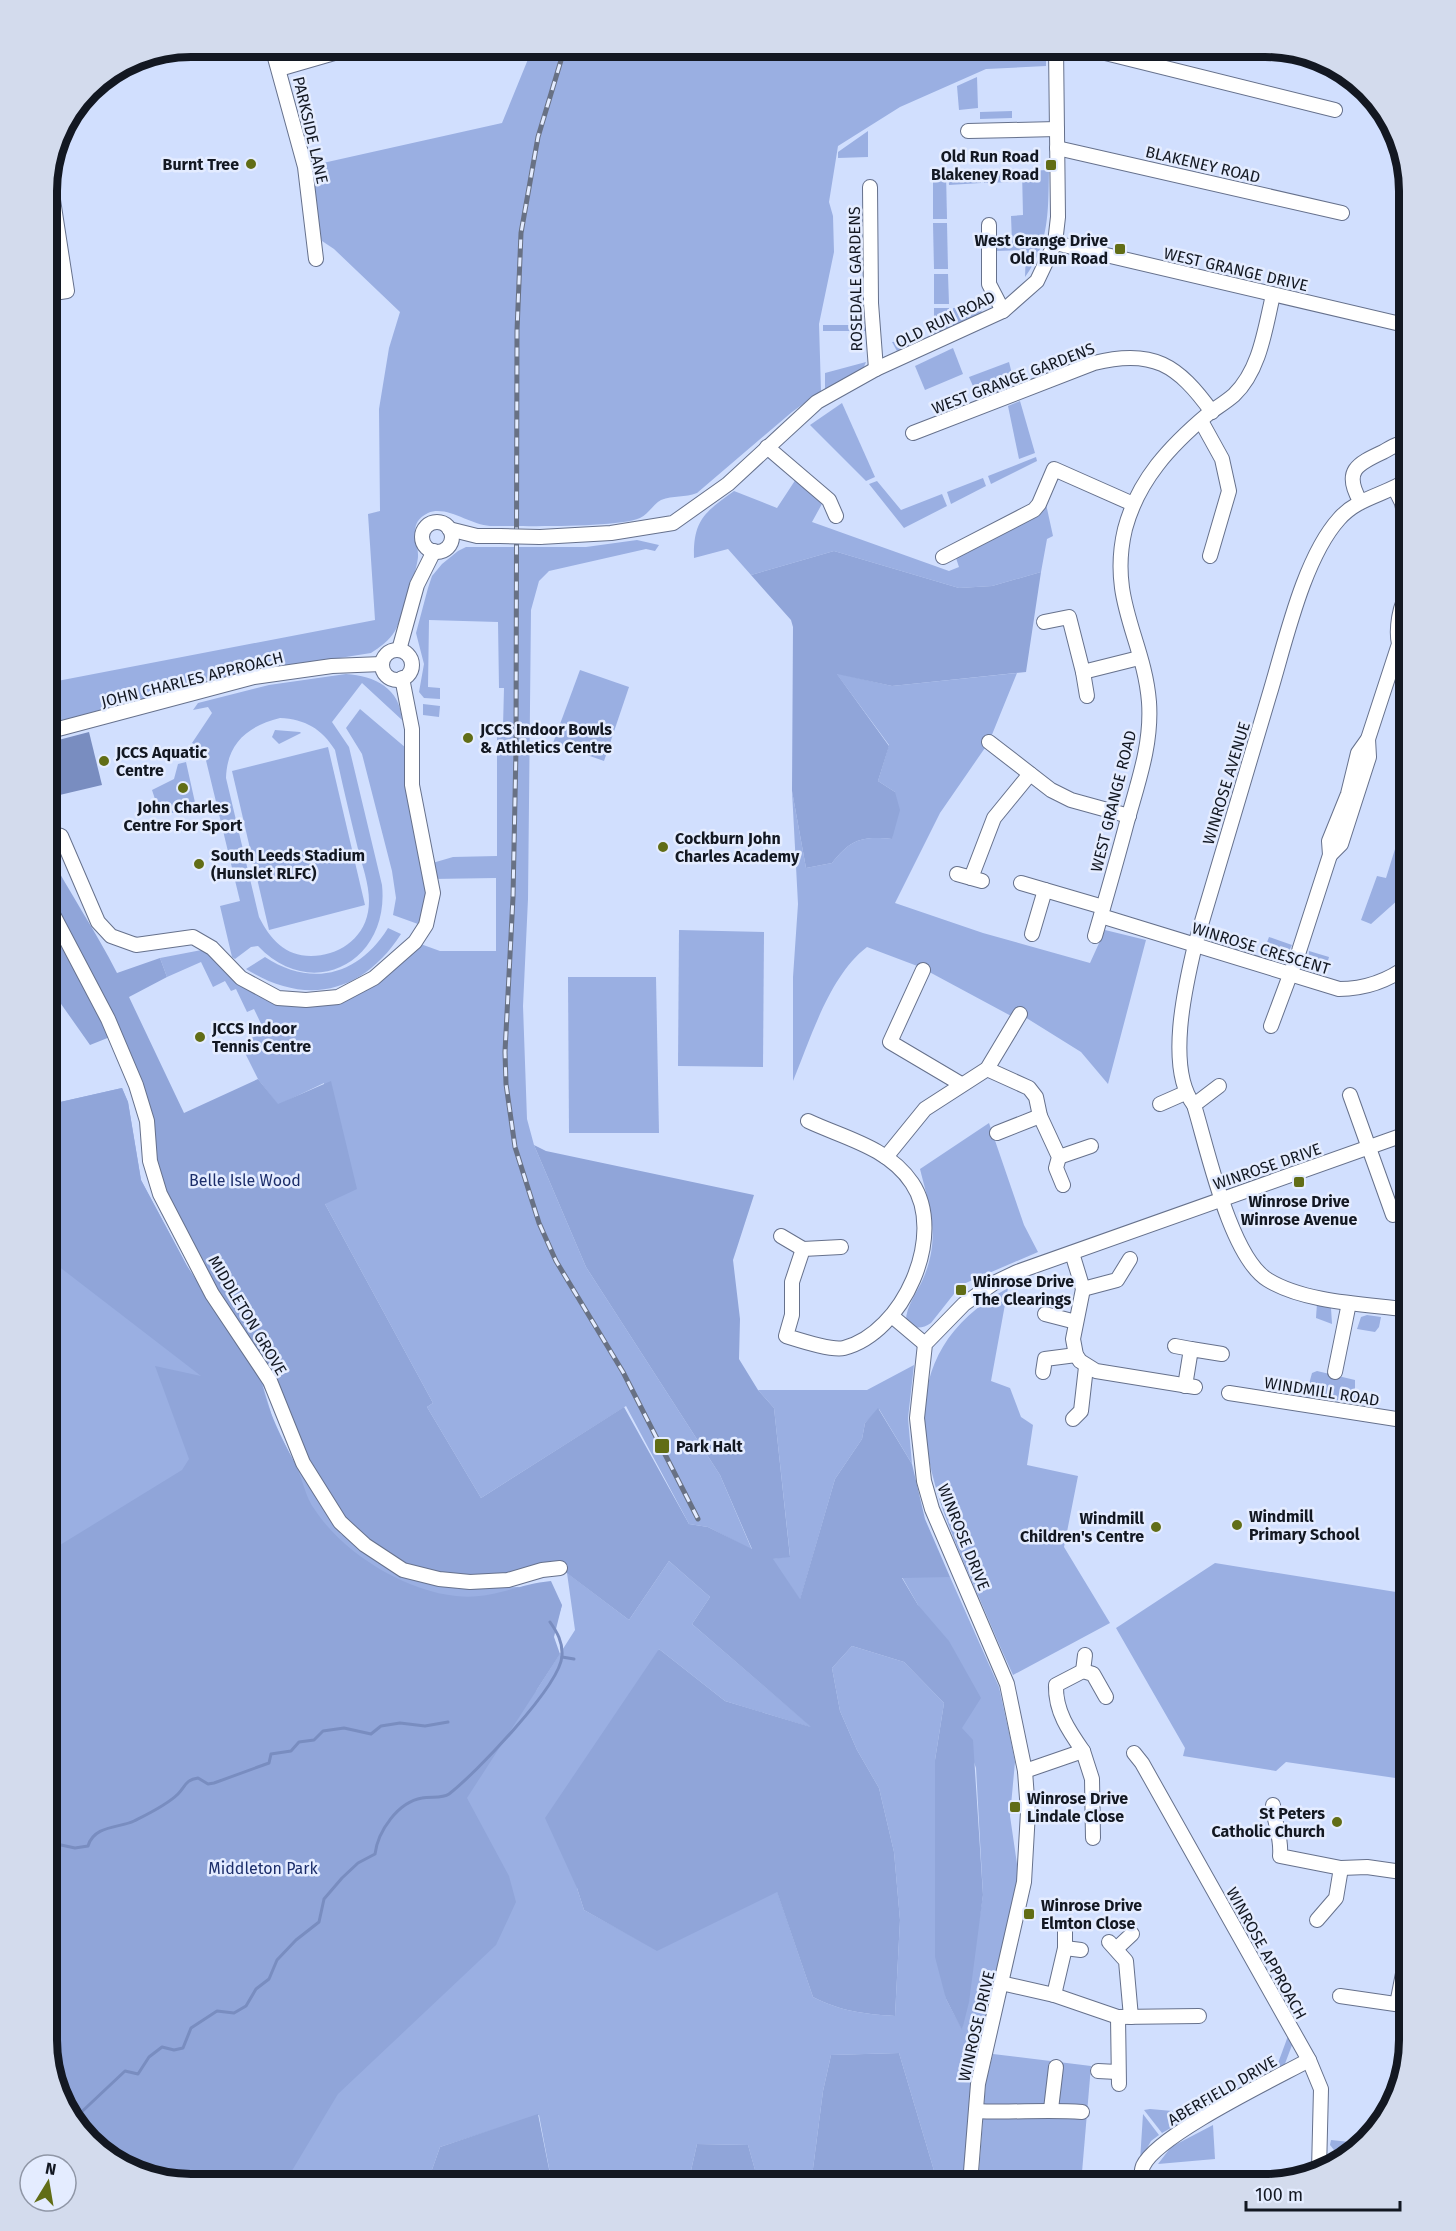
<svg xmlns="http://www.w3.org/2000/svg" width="1456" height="2231" font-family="'Fira Sans',sans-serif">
<rect width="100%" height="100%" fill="#d1dffe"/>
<g fill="#9aafe2" fill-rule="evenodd">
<path d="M533,47H1046V66L986,69L900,107L838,146L829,202L833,216L834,252L819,324L821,391L792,412L697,493C685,498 673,495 661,500C653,504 649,514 640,518C617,528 520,526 490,526C470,525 447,505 428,513C406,524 419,541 418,557C417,570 401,621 395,631C389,641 380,647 371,653L232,675L116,709L47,723V683L375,620L368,514L380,511L379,409L389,348L400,312L334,249L322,241L310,208L305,167L502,123Z"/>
<path d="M977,77L978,108L959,110L957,86Z"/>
<path d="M1012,111V118L980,119V112Z"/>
<path d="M868,131V157L838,158V152Z"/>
<path d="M1016,170V182L984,183L983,171Z"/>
<path d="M1049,170C1048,211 1050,242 1025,277L1026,250L995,251V244L1012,242L1011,216L1023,215L1022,171Z"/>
<path d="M980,171L981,183L949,185L948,173Z"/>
<path d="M933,173H946L947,219H933Z"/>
<path d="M933,223H947L948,269H934Z"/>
<path d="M934,274H948L949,304H934Z"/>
<path d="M983,307L981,313L953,326V308Z"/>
<path d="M934,308H949L950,327L934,334Z"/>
<rect x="823" y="325" width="42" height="6"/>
<path d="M923,340L897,351L892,342Z"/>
<path d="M953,348L963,374L925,390L915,366Z"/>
<path d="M866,362L863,369L825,389V373Z"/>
<path d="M1009,362L1015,386L979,400L969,377Z"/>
<path d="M1020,401L1035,453L1019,459L1008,406Z"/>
<path d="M842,403L875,477L866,481L810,425Z"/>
<path d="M1036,457L1037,461L991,484L988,476Z"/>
<path d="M983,478L986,486L951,504L947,492Z"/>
<path d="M796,479L823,502L812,522L949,571L959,567L956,558L1039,515L1046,504L1053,536L1047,539L1041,572L992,586L959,588L834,551L751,575L728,549L694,558C693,520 705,512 734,491L777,508Z"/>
<path d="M877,481L901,510L942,494L947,506L904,528L869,484Z"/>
<path d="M637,540L659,545L655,551L646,549L549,571L539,581L531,610L528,899L523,1006L527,1119L534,1145L586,1267L720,1475L752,1550L708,1527L689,1524L626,1406L481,1498L427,1407L433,1403L325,1204L324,1083L278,1105L258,1079L240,1043L265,1032L254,1009L247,1012L236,989L231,991L225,981L213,987L201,962L167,977L160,958L212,948L278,998L338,997L415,942L440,951H496V878L432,879L429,864L453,857L497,856V727H503L504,688H499L498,622L429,620L428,687L440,688V699L424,698L419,692L424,664L416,633L428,588L432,576L442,564L458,551L466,547H586Z"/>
<path d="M580,670L629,687L604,761L553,743Z"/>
<path d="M836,673L892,686L1017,673L989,742L940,813L895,903L983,933L1090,963L1105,930L1146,940L1108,1084L1081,1052L1020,1014L1013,1017L920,967L867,947C829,976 811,1038 793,1081V977L798,904L792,791L806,868L832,863C851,839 862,836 892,839L895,792L878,781L889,745Z"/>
<path d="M346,674C375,676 400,688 402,720L362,683L332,722L349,747L382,885C390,962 312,1003 258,946L251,947L235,959L232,957L220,906L240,901L203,748L192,743L212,713L208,707L193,710L198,703L269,685ZM280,718C305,719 322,729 335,750C342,783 350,816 358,849C363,869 372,891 368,912C363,940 337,956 311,956C285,956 270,939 259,917L226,778C227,743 248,726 280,718Z"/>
<path d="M423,704L440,706L439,717L423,715Z"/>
<path d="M360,709L406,748L426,887L425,905L418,924L393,915L396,898L392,871L362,754L346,728Z"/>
<path d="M275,730L300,732L301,733L279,744L272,737Z"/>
<path d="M328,747L365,905L269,930L232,771Z"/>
<path d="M186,762L196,807L168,814L157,805L152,790L174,779L178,764Z"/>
<path d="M1409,804V890L1371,924L1361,920L1377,876L1386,878Z"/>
<path d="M388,928L401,934C363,993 306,1007 246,969L265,957C312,988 359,975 388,928Z"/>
<path d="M679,930L764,932L763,1067L678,1066Z"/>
<path d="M1269,937L1292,945L1286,957L1276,960L1262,956Z"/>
<path d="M1309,951L1329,957L1324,975L1308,965Z"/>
<path d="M568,977H656L659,1133H569Z"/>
<path d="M122,1088L128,1102L141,1180L187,1266L262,1383L275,1426L298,1469L341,1534L403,1570L459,1589L518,1587L562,1605L536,1691L575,1630L567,1573L629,1620L669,1561L710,1597L692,1624L813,1728L725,1701L659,1649L577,1888L584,1910L657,1950L777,1891L813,1997C840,2011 864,2014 895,2016L900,1920L894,1852L879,1788L857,1750L840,1711L832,1668L852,1646L904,1662L944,1703L935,1760L936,1869L946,1999L962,2029L983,1895L976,1768L918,1605L902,1577H950L999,1687L1010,1737L1015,1762L1010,1816L1017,1864H1019L1016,1891L972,2086L963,2184H938L899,2053L831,2055L823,2091L811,2184H759L748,2145L697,2144L688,2184H552L539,2115L440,2147L427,2184H182L119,2165L66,2112L47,2040V1105Z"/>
<path d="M989,1123L1024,1225L1038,1252L961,1285L931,1323C922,1329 915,1329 906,1323C905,1307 917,1293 923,1279C941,1237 930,1209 920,1169Z"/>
<path d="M1008,1288L991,1381L1010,1388L1021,1417L1033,1425L1027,1465L1078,1476L1064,1547L1110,1623L1013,1675C998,1643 985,1611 971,1579C924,1473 882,1357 1008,1288Z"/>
<path d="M1317,1303L1331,1308L1332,1324L1316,1318Z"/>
<path d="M1367,1315L1381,1317L1379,1327L1375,1332L1357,1329L1361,1317Z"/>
<path d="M914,1365L908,1418L912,1464L879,1409L865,1423L862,1439L835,1479L800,1600L772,1559L790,1556L774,1408L758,1390H867Z"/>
<path d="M1317,1371L1355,1380V1393L1363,1394L1361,1404L1306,1395L1312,1373Z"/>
<path d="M1409,1503V1780L1286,1762L1276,1771L1183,1756L1185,1748L1116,1628L1215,1563L1396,1592Z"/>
<path d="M1288,2036L1292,2045L1283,2069L1274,2074Z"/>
<path d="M993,2054L1091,2066L1081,2184H978L986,2081Z"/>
<path d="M1150,2109L1195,2113V2114L1162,2133L1144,2110Z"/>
<path d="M1143,2114L1159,2135L1151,2141L1140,2161Z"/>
<path d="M1213,2125L1215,2159L1158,2164L1171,2147Z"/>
<path d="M1331,2140L1359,2143L1342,2160L1330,2145Z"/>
</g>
<g fill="#90a5d9">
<path d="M834,551L959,588L992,586L1041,572L1026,672L892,686L837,674L889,746L878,781L895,792L900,810L892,839C862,836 851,839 832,863L806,868L792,791L793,627L791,620L751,575Z"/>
<path d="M47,850C69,892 95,930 117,973L160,958L167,977L129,997L184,1113L258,1079L278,1104L331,1081L357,1189L325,1204L433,1403L427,1407L481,1498L624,1407L689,1524L708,1527L752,1549L720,1475L586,1267L534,1145L546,1151L754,1195L733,1260L740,1319L739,1359L758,1390L774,1408L790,1557L773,1559L800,1599L835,1479L862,1439L865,1423L878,1408L912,1464L925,1519L950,1577L902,1578L918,1605L949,1641L981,1698L962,1728L973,1740L983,1895L969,2002L962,2030L946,1999L935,1957V1760L944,1703L904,1662L852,1646L832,1668L840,1711L857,1750L879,1788L894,1852L900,1920L895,2016C864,2014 840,2011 813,1997L777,1892L657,1951L584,1910L577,1888L545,1818L659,1649L725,1701L811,1727L692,1624L710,1597L669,1561L629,1620L560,1568L508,1580L403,1570L340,1522L262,1384C268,1412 282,1438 295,1464C303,1479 305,1497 315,1510C343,1553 405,1591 456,1596C493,1600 517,1584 551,1581L562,1605L554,1637L560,1654L467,1798L509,1876L516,1902L496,1945L338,2094L284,2184H182L119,2165L66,2112L47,2040V1553L182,1470L189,1459L155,1366L201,1376L53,1262L47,1264V1105L122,1088L128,1102L141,1180L187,1266L260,1378L160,1194L147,1121L115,1035L90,1045L47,984Z"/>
<path d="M899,2053L938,2184H811L823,2091L831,2055Z"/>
<path d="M538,2114L552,2184H427L440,2147Z"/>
<path d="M697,2144L748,2145L759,2184H688Z"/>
</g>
<path fill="#798dc0" d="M89,732L102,785L47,798V743Z"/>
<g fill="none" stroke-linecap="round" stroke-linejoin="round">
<g stroke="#798dc0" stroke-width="3">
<path d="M562,1657L574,1659"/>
<path d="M47,1842L75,1848L88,1846C94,1825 120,1828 134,1821C148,1814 167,1805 178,1794C186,1786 185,1780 198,1778L208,1784L214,1783L269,1763L271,1754L291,1751L299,1742L314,1740L323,1731L344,1728L371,1734L381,1726L400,1723L425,1726L448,1722"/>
<path d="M73,2120L125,2071L138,2074L149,2057L162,2047L174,2050L183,2048L191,2028L217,2011L234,2013L246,2006L256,1989L269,1979L277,1960L296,1940L319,1922L324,1899L342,1878L358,1863L375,1854C378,1831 398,1802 422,1798C431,1796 442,1799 449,1794C475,1774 560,1686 562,1656C563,1642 557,1632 550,1622"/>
</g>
<g stroke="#66718c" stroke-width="16">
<g id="minor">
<path d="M272,47L305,167L316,259"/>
<path d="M1081,47L1335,110"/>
<path d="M132,60L204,47"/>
<path d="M279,69L355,47"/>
<path d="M968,131L1057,129"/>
<path d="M1057,148L1342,213"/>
<path d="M870,187L871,303L876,369"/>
<path d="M989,225V284L1003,311"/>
<path d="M1055,243L1409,326"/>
<path d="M47,294L67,291L49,174"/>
<path d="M1402,324L1409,289"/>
<path d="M1201,421L1222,459L1229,491L1210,556"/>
<path d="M913,433L1094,363C1153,348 1178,365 1212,412"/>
<path d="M767,447L829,500L836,516"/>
<path d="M1395,489L1402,503L1409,538"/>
<path d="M1360,501C1343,471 1357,464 1383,452C1392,447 1400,441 1409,444"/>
<circle cx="437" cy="537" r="15"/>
<path d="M449,529L477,536H500"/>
<path d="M540,537L611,533L673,523L728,484L817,402L876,369L1003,311L1037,281L1055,243L1058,217L1056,47"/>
<path d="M943,557L1034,510L1039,504L1054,469L1133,504"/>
<path d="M1044,622L1069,617L1083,672L1139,658"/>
<path d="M399,650L417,585L434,551"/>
<circle cx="397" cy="665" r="15"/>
<path d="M1083,672L1087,696"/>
<path d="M47,732L254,677L332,666L382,664"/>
<path d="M989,742L1051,790L1071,800L1129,816"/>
<path d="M47,832L61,836L98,922L111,936L136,945L193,937L212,948L241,978L278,998L306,1000L338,997L374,978L415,942L426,925L433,893L412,785V729L402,678"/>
<path d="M1330,855L1341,844L1369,757L1368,739"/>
<path d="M957,874L982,881"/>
<path d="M971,878L994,818L1030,774"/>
<path d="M1021,883L1103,907"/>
<path d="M47,903L108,1019L136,1085L147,1121L150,1161L160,1194L212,1294L270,1381L303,1463L340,1522L365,1545L403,1570L439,1579L470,1582L508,1580L542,1570L560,1568"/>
<path d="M1101,916L1339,989C1366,989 1388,981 1409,965"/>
<path d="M1032,934L1045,890"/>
<path d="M1095,936C1106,898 1117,860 1127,822C1138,782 1152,744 1149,702C1144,639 1108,600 1125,529C1138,480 1170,446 1208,414C1216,408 1226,402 1234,395C1260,370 1265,329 1273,295"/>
<path d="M923,970L890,1042L961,1084"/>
<path d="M1271,1026L1299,951L1330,855L1329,841L1348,794L1358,753L1368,739L1399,644C1396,630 1399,604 1409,593"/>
<path d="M987,1069L1029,1088L1036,1097L1040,1116L1059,1157L1056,1168L1063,1185"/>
<path d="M1350,1095L1393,1215"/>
<path d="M1160,1104L1185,1093"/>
<path d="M1194,1105L1219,1086"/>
<path d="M808,1121C844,1138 888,1147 912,1183C947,1235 903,1333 844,1348C832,1351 799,1340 786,1336L792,1315V1282L803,1249L841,1247"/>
<path d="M997,1133L1040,1116"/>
<path d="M886,1157L925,1109L987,1069L1020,1014"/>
<path d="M1059,1157L1091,1146"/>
<path d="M781,1236L803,1249"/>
<path d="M1072,1253L1083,1289L1073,1339L1076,1355L1080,1361L1096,1371L1195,1387"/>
<path d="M1083,1289L1117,1280L1130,1259"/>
<path d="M1403,1309C1362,1304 1304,1302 1268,1280C1230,1257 1207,1147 1194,1105C1166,1069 1185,987 1195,945C1220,862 1245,779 1269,696C1285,644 1303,559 1339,519C1358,497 1386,495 1409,479"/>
<path d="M1045,1314L1076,1322"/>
<path d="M893,1317L925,1344"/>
<path d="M1175,1346L1191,1349"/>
<path d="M1043,1372L1045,1359L1076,1355"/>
<path d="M1335,1372L1349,1303"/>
<path d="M1185,1386L1191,1349L1222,1354"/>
<path d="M1229,1393L1409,1421"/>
<path d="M1073,1419L1081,1411L1086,1367"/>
<path d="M1083,1671L1085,1655"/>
<path d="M1083,1751L1092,1779L1093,1838"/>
<path d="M1134,1753L1142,1763L1309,2060L1321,2089L1319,2170"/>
<path d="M1025,1771L1083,1751C1069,1731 1055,1711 1056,1685L1083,1671L1093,1674L1106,1697"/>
<path d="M1273,1805C1274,1823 1282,1837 1280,1856L1341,1868L1367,1867L1409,1873"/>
<path d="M1317,1920L1336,1898L1341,1868"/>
<path d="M1109,1942L1126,1961L1131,2017"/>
<path d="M1065,1948L1081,1950"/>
<path d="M1116,1949L1132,1934"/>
<path d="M1001,1983L1054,1995L1118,2017L1199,2016"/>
<path d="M1054,1995L1065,1948V1930"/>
<path d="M1340,1996L1409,2006"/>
<path d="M1397,2004L1409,1943"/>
<path d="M1118,2017L1119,2084"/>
<path d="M1098,2071L1117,2072"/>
<path d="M1051,2109L1056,2067"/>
<path d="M976,2111C1012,2113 1046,2109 1082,2112"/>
<path d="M1320,2163L1336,2166"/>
<path d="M970,2184L978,2084L1024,1882L1028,1812L1025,1771L1007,1684L932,1509L924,1481L917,1418L925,1344L964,1304L994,1283L1017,1272L1409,1133"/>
<path d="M1141,2184C1141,2179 1141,2171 1143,2166C1157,2135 1274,2079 1309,2060"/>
</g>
</g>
<use href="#minor" stroke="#fff" stroke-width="14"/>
<g stroke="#687184" stroke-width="5">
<path id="rail" d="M565,47L538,137L521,233L517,331L516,749L513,897L505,1052L506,1084L515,1147L539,1223L556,1261L623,1372L698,1519"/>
</g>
<use href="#rail" stroke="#e4ecff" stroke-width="3" stroke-dasharray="9" stroke-linecap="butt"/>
<g stroke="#66718c" stroke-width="16" stroke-linecap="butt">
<path id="minor-bridge" d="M500,536L540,537"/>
</g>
<use href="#minor-bridge" stroke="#fff" stroke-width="14"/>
</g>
<g fill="#616d16" stroke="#e4ecff" stroke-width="2">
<circle cx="251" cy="164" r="6"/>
<rect x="1045" y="159" width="12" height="12" rx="3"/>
<rect x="1114" y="243" width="12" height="12" rx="3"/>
<circle cx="468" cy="738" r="6"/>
<circle cx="104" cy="761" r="6"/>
<circle cx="183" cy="788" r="6"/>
<circle cx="663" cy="847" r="6"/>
<circle cx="199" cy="864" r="6"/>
<circle cx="200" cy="1037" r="6"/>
<rect x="1293" y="1176" width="12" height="12" rx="3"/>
<rect x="955" y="1284" width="12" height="12" rx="3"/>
<rect x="654" y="1438" width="16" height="16" rx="3"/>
<circle cx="1237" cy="1525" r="6"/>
<circle cx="1156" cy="1527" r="6"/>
<rect x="1009" y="1801" width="12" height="12" rx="3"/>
<circle cx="1337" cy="1822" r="6"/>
<rect x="1023" y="1908" width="12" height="12" rx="3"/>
</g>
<g text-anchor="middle" stroke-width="5" stroke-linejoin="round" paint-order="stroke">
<g font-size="16" fill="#131822" stroke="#e4ecff">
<text transform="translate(311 130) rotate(77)" y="6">PARKSIDE LANE</text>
<text transform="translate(1203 164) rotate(13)" y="6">BLAKENEY ROAD</text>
<text transform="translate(1236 269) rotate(13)" y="6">WEST GRANGE DRIVE</text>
<text transform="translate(855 279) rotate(-91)" y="6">ROSEDALE GARDENS</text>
<text transform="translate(945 319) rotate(-26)" y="6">OLD RUN ROAD</text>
<text transform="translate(1013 378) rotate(-21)" y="6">WEST GRANGE GARDENS</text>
<text transform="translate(192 679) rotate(-14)" y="6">JOHN CHARLES APPROACH</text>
<text transform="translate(1226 783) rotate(-73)" y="6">WINROSE AVENUE</text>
<text transform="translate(1113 801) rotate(-76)" y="6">WEST GRANGE ROAD</text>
<text transform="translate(1261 948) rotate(17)" y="6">WINROSE CRESCENT</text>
<text transform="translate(1267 1166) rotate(-19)" y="6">WINROSE DRIVE</text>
<text transform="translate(248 1315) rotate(59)" y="6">MIDDLETON GROVE</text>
<text transform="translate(1322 1391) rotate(9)" y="6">WINDMILL ROAD</text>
<text transform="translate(964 1537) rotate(68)" y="6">WINROSE DRIVE</text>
<text transform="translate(1267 1953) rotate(61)" y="6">WINROSE APPROACH</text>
<text transform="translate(976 2026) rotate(-77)" y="6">WINROSE DRIVE</text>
<text transform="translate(1222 2090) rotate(-30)" y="6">ABERFIELD DRIVE</text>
</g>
<g font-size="16" font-weight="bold" fill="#131822" stroke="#e4ecff" text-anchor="start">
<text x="1039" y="162" text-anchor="end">Old Run Road<tspan x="1039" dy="18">Blakeney Road</tspan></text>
<text x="239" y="170" text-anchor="end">Burnt Tree</text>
<text x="1108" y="246" text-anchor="end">West Grange Drive<tspan x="1108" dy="18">Old Run Road</tspan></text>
<text x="480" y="735">JCCS Indoor Bowls<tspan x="480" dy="18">&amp; Athletics Centre</tspan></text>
<text x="116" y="758">JCCS Aquatic<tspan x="116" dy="18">Centre</tspan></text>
<text x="183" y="813" text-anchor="middle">John Charles<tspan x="183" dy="18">Centre For Sport</tspan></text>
<text x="675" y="844">Cockburn John<tspan x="675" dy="18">Charles Academy</tspan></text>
<text x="211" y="861">South Leeds Stadium<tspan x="211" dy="18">(Hunslet RLFC)</tspan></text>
<text x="212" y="1034">JCCS Indoor<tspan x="212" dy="18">Tennis Centre</tspan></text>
<text x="1299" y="1207" text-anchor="middle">Winrose Drive<tspan x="1299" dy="18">Winrose Avenue</tspan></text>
<text x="973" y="1287">Winrose Drive<tspan x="973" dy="18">The Clearings</tspan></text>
<text x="676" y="1452">Park Halt</text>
<text x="1249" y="1522">Windmill<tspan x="1249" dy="18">Primary School</tspan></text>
<text x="1144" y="1524" text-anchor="end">Windmill<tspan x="1144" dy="18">Children's Centre</tspan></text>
<text x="1027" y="1804">Winrose Drive<tspan x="1027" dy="18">Lindale Close</tspan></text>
<text x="1325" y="1819" text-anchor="end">St Peters<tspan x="1325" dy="18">Catholic Church</tspan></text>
<text x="1041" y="1911">Winrose Drive<tspan x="1041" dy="18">Elmton Close</tspan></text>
</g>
<g font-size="16" fill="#1b2d6a" stroke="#e4ecff">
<text x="245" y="1186">Belle Isle Wood</text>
<text x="263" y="1874">Middleton Park</text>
</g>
</g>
<path d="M0 0H1456V2231H0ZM191 57H1265A134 134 0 0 1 1399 191V2040A134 134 0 0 1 1265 2174H191A134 134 0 0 1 57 2040V191A134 134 0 0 1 191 57Z" fill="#d3dbed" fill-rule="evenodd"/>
<path fill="none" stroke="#131822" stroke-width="8" d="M191 57H1265A134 134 0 0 1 1399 191V2040A134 134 0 0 1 1265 2174H191A134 134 0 0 1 57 2040V191A134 134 0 0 1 191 57Z"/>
<g transform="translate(48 2183) rotate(11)"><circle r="28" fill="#e4ecff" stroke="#9097a7" stroke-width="1.5"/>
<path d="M0-4.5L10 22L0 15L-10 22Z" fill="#616d16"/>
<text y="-9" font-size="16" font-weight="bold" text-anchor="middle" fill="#131822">N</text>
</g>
<path d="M1246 2201v9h154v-9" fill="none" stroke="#131822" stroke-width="3"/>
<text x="1255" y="2201" font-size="18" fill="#131822" stroke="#e4ecff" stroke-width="4.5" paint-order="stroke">100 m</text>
</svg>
